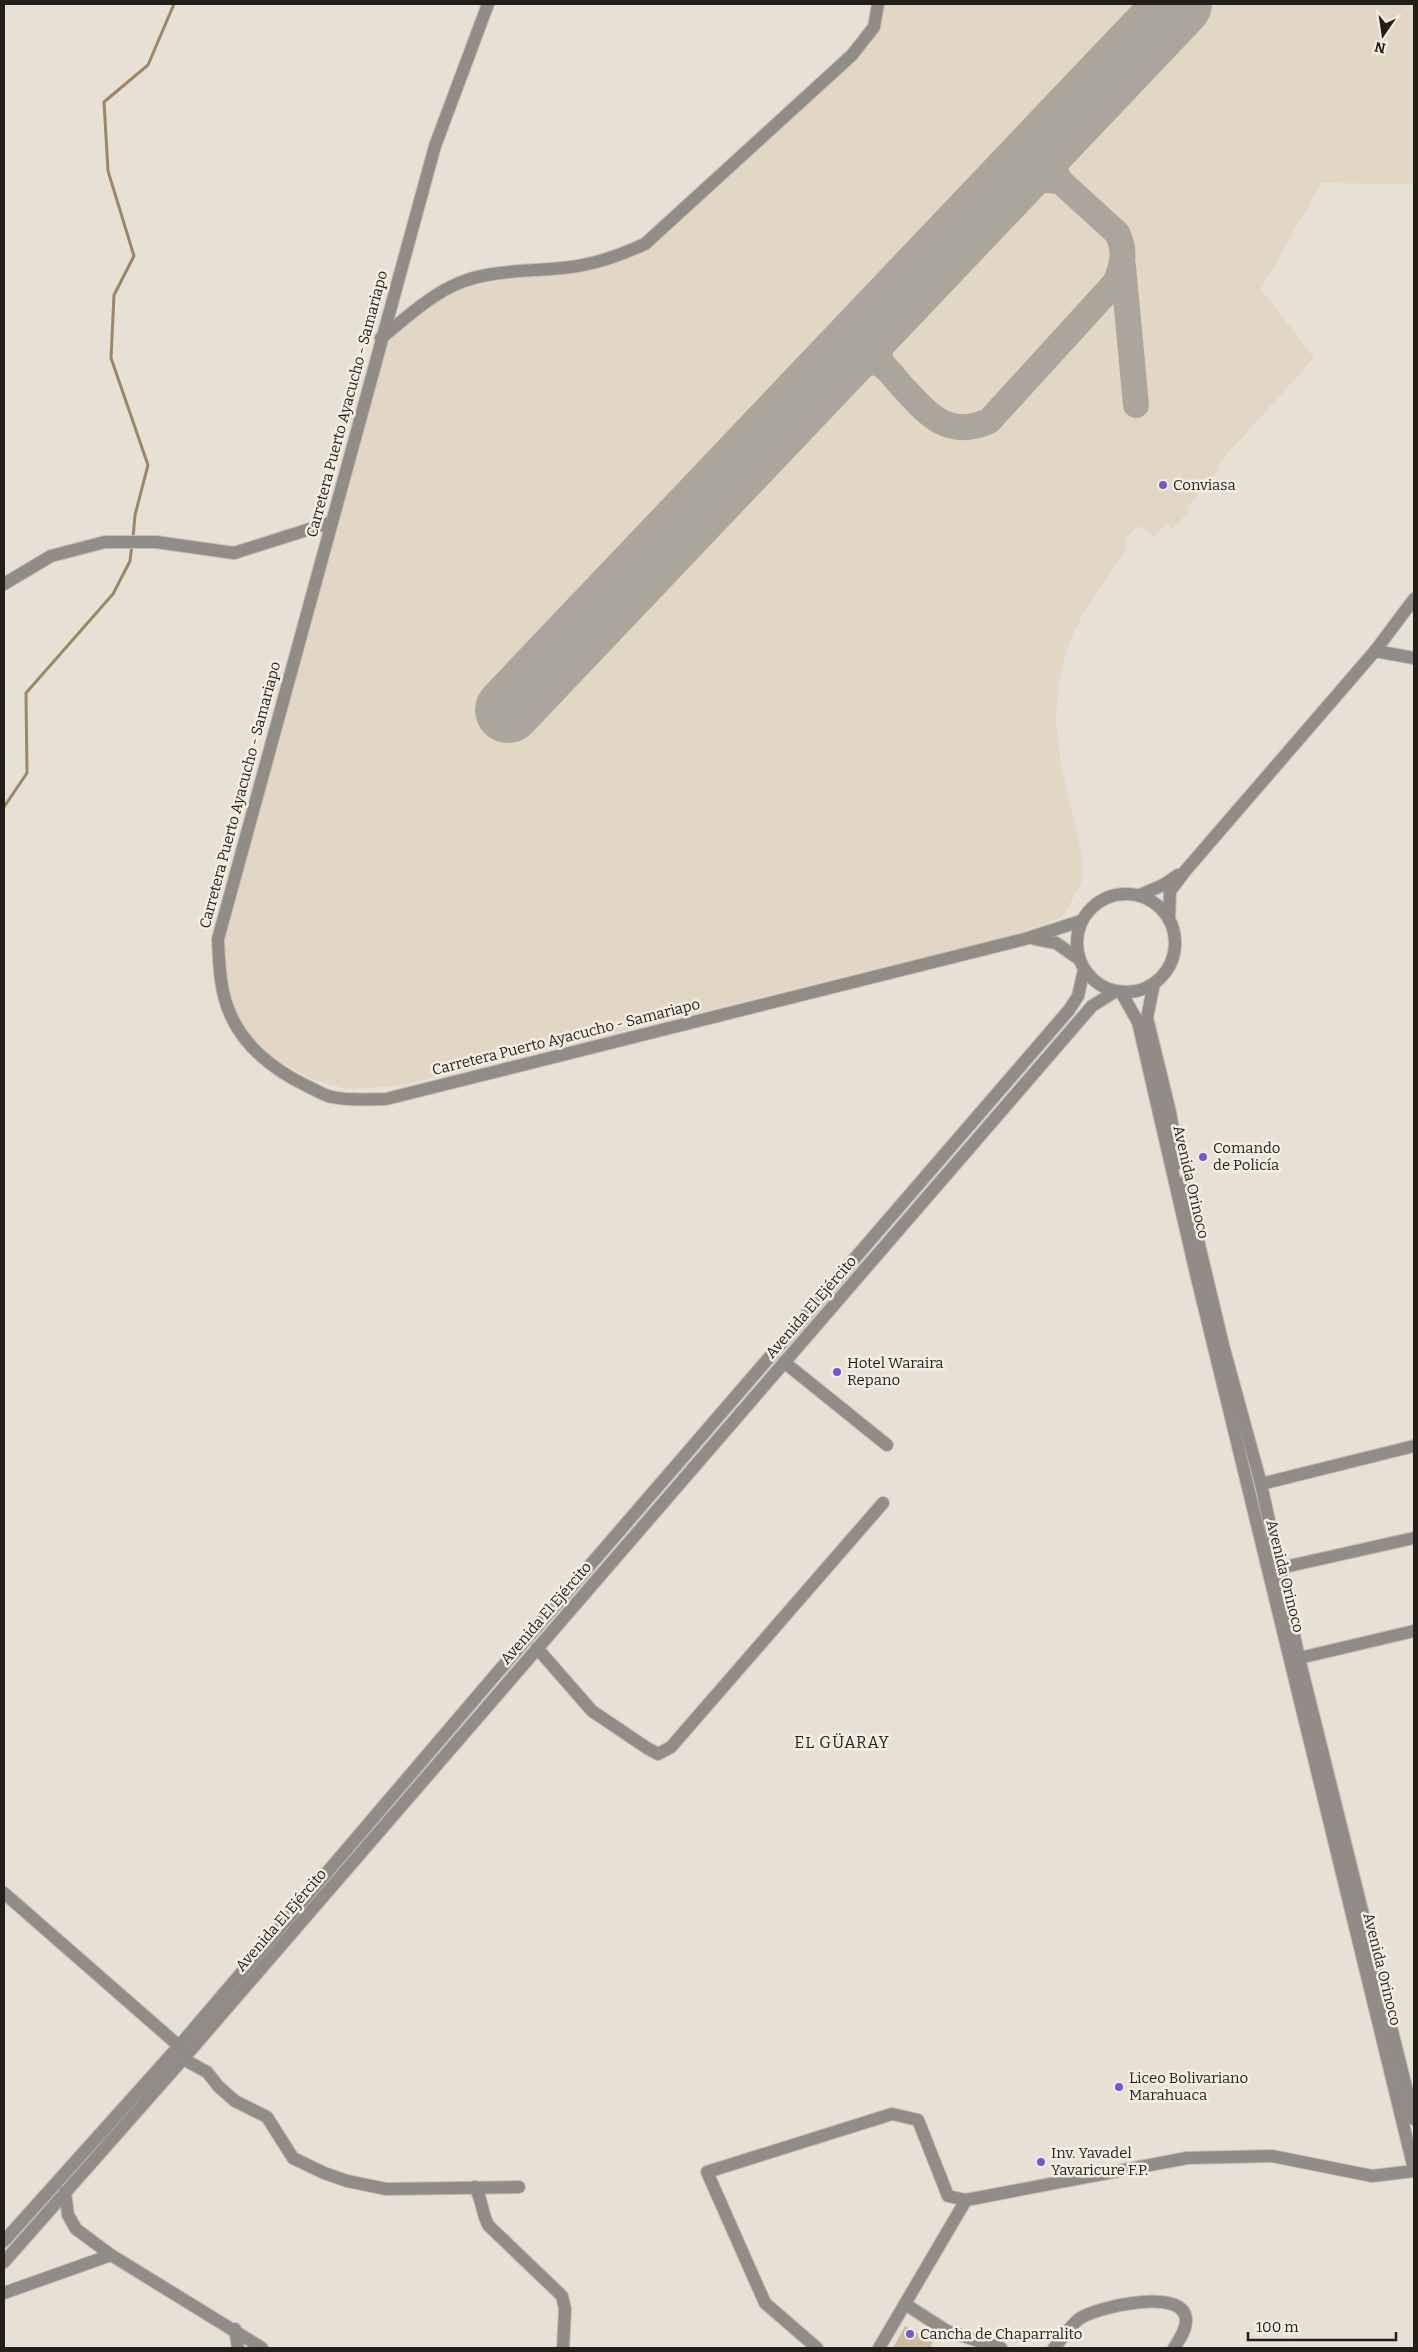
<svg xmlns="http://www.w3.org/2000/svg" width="1418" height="2352" font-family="Bitter,serif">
<rect width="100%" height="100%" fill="#e7e0d5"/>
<path fill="#e2d7c5" d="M882,4H1414V184L1321,183L1261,289L1314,358L1218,464L1220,468L1187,507L1190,510L1173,529L1168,524L1153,536L1138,526L1126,538L1125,552L1084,611L1067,648L1058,688L1056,720L1061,765L1083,859L1082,881L1063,917L1018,934L399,1086L346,1089L311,1079L277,1060L251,1036L231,1005L224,973L226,932L388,341L425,309L465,288L512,279L579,271L628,258L669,232L871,40Z"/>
<path fill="#cbbba1" d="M905,2326L933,2342L930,2348H893Z"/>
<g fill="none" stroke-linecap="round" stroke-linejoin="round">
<g stroke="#9d8765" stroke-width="3">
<path d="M133,538L135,515L148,465L111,358L114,295L134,256L108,171L104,102L148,65L174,4"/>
<path d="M4,807L27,773L26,693L113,594L130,561L132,544"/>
</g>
<g stroke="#aba69c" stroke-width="26">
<path d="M1161,4L1171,12"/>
<path d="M1006,186L1033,179L1060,181"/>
<path d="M1123,266L1136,405"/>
<path d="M881,317C877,335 875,348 883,365"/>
<path d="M834,367C848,364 870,357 883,366C889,370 894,377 899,383C926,412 946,440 989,421L1115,283C1123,265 1126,251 1117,233L1060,181C1052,167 1052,153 1053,138"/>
</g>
<path stroke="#aba69c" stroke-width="66" d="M508,710L1179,4"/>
<g stroke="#c4bdb4" stroke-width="14">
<g id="minor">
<path d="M488,4L435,146L218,939C219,965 220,994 232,1018C248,1051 279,1073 311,1088C318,1091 325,1096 332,1097C350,1101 368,1099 386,1099L1025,939L1081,921"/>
<path d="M381,338C405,319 430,295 459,283C498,267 543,273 583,265C605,261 625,253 645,244L852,55L874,27L878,4"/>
<path d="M4,584L51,556L105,542H156L234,553L332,522"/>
<path d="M1375,651L1414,658"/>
<circle cx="1126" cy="943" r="49"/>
<path d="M1140,895L1163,885L1178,875"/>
<path d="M1169,919L1170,891L1186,870L1375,651L1414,599"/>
<path d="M1035,939L1056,943L1079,959"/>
<path d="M1154,983L1147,1018L1170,1112L1179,1163"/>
<path d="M1121,992L1138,1022L1197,1278L1414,2169"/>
<path d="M1184,1182L1223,1345L1261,1484L1299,1658L1414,2119"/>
<path d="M784,1362L887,1445"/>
<path d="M1261,1484L1414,1446"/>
<path d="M1280,1568L1414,1538"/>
<path d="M537,1648L592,1711L647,1748L658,1754L671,1747L883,1503"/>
<path d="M1291,1660L1414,1631"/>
<path d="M4,1893L179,2046"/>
<path d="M183,2059L207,2072L219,2087L235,2101L267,2117L293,2158L324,2173L347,2181L386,2189L519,2187"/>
<path d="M475,2187C483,2201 482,2216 489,2226L562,2296L565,2309L563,2348"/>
<path d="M65,2192L68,2215L76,2229L111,2255L262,2348"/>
<path d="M4,2241L179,2046L491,1680L1069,1010L1078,996L1084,970"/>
<path d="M4,2262L183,2059L1092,1006L1116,991"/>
<path d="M4,2293L111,2255"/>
<path d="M905,2304L947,2331L1001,2348"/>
<path d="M235,2329L238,2348"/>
<path d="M817,2348L765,2303L707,2172L892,2114L918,2120L948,2196L966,2200"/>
<path d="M879,2348L966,2200L1187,2158L1272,2156L1372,2176L1414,2171"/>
<path d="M1054,2348C1062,2339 1070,2326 1079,2319C1096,2307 1185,2286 1186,2320C1186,2331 1179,2340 1174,2348"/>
</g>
</g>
<use href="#minor" stroke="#908d88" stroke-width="12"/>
</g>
<g fill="#7258d2" stroke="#f4ede2" stroke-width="2">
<circle cx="1163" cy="485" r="5"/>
<circle cx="1203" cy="1157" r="5"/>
<circle cx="837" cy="1372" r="5"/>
<circle cx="1119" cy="2087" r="5"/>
<circle cx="1041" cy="2162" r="5"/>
<circle cx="910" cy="2334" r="5"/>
</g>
<g text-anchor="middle" stroke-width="5" stroke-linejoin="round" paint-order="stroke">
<g font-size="15" fill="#221f1b" stroke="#f4ede2">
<text transform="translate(347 404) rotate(-75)" y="5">Carretera Puerto Ayacucho - Samariapo</text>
<text transform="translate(240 795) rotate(-75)" y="5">Carretera Puerto Ayacucho - Samariapo</text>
<text transform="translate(566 1037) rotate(-14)" y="5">Carretera Puerto Ayacucho - Samariapo</text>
<text transform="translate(1191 1182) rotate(77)" y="5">Avenida Orinoco</text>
<text transform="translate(811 1307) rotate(-49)" y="5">Avenida El Ejército</text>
<text transform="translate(1285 1576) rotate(76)" y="5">Avenida Orinoco</text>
<text transform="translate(546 1613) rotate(-49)" y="5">Avenida El Ejército</text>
<text transform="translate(281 1920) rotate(-49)" y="5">Avenida El Ejército</text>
<text transform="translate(1382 1969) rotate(76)" y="5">Avenida Orinoco</text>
</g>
<g font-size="15" fill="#221f1b" stroke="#f4ede2" text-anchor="start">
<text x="1173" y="490">Conviasa</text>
<text x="1213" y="1153">Comando<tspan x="1213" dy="17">de Policía</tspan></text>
<text x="847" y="1368">Hotel Waraira<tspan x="847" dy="17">Repano</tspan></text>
<text x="1129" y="2083">Liceo Bolivariano<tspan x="1129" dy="17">Marahuaca</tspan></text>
<text x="1051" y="2158">Inv. Yavadel<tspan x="1051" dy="17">Yavaricure F.P.</tspan></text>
<text x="920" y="2339">Cancha de Chaparralito</text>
</g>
<g font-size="16" letter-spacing="1" fill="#221f1b" stroke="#f4ede2">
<text x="842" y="1748">EL GÜARAY</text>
</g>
</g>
<rect width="1418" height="2352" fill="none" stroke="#221f1b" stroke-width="10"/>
<g transform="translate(1383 35) rotate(193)" stroke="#f4ede2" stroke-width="4" paint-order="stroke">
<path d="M0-4L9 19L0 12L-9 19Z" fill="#221f1b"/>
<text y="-8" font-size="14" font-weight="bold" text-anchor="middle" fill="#221f1b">N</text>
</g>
<path d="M1248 2332v8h148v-8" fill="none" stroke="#221f1b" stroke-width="2.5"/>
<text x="1256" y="2332" font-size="15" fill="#221f1b" stroke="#f4ede2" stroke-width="4" paint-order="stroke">100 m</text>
</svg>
